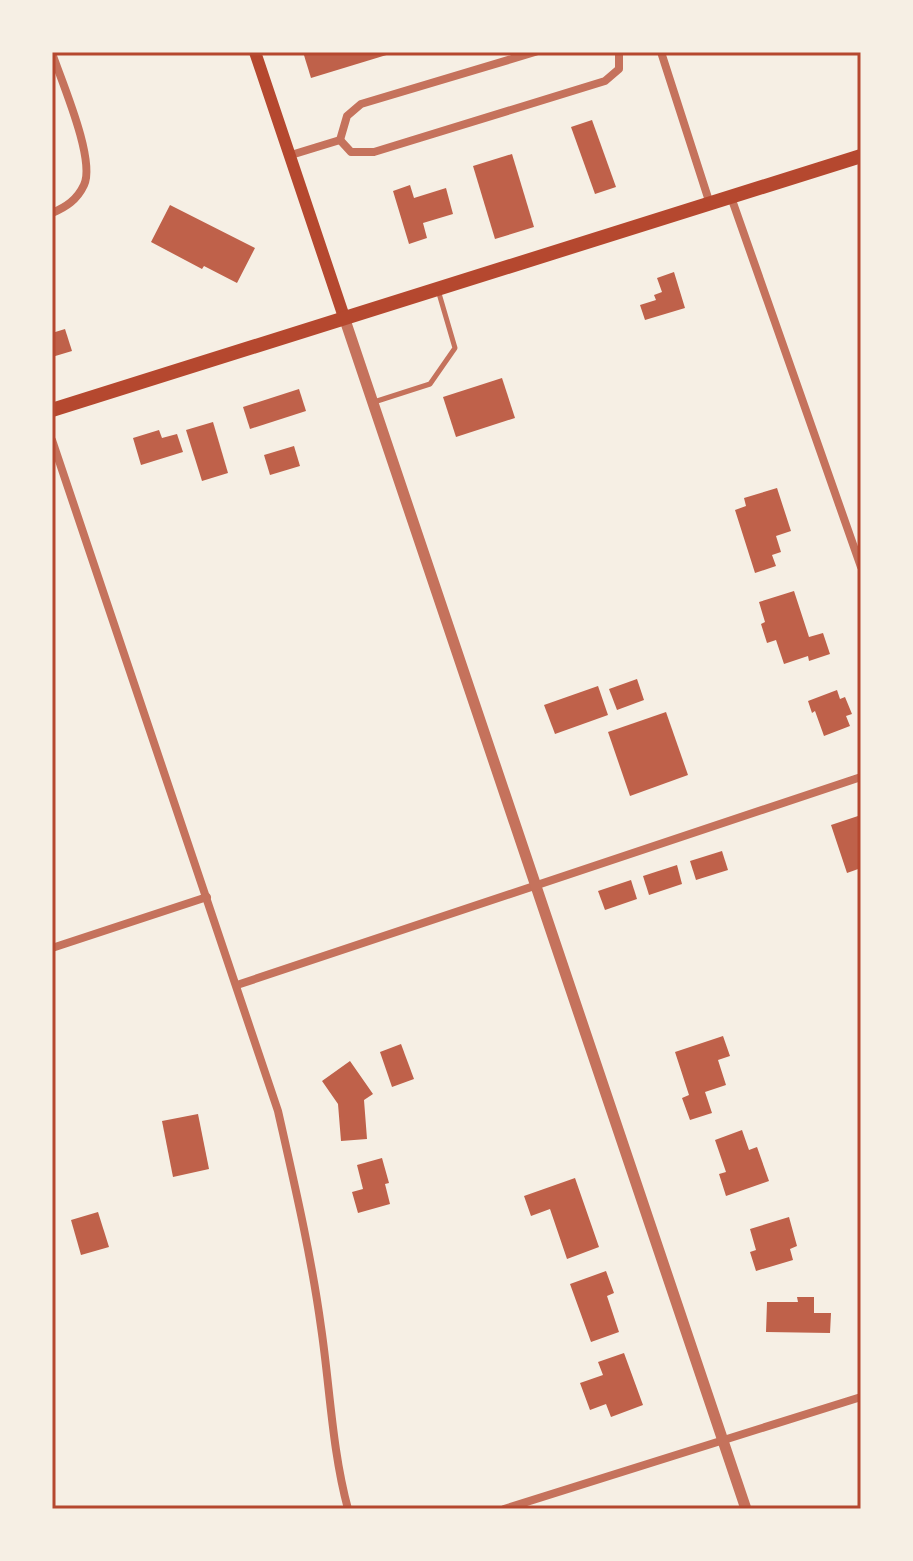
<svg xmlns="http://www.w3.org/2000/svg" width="913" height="1561" font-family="'IBM Plex Sans',sans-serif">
<rect width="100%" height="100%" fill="#f6efe4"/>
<g fill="#bf614a">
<path d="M303,52H392L393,53L311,78Z"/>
<path d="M592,120L616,187L595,194L571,127Z"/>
<path d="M512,154L534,227L495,239L473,166Z"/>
<path d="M410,185L414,198L446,188L453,214L423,223L427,238L409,244L393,191Z"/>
<path d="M170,205L255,248L237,283L204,266L202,269L151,242Z"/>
<path d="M674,272L685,308L645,320L640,305L656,300L654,295L662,292L657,278Z"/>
<path d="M65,329L72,351L52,357V333Z"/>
<path d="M502,378L515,418L456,437L443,397Z"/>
<path d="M299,389L306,411L250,429L243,407Z"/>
<path d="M213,422L228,473L202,481L186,430Z"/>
<path d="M159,430L162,438L177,434L183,452L141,465L133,438Z"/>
<path d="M294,446L300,466L270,475L264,455Z"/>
<path d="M777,488L791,531L776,536L781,552L772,555L776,566L755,573L735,510L746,506L744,498Z"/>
<path d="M794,591L809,637L823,633L830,654L809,661L808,656L784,664L776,640L767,643L761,624L765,622L759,602Z"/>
<path d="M637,679L644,700L617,710L609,689Z"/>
<path d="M598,686L608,715L555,734L544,705Z"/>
<path d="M837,690L840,699L845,697L852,714L846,716L850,726L824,736L815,711L812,713L808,701Z"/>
<path d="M666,712L688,775L630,796L608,732Z"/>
<path d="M861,815V868L847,873L831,825Z"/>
<path d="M722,851L728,870L696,880L690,861Z"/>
<path d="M677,865L682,884L649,895L643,876Z"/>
<path d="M631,880L637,899L605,910L598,891Z"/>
<path d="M723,1036L730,1056L718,1060L726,1085L705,1092L712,1113L690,1120L682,1098L689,1095L675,1052Z"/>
<path d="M401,1044L414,1079L392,1087L380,1052Z"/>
<path d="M350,1061L373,1094L364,1100L367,1139L341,1141L338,1104L322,1081Z"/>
<path d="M198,1114L209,1169L173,1177L162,1121Z"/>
<path d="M742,1130L749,1150L757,1147L769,1181L726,1196L719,1174L726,1172L715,1140Z"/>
<path d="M382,1158L389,1183L385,1184L390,1204L358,1213L352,1192L363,1189L357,1165Z"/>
<path d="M575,1178L599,1247L567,1259L550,1209L531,1216L524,1196Z"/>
<path d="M98,1212L109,1247L81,1255L71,1220Z"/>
<path d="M789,1217L797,1246L790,1249L793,1260L756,1271L750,1252L756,1250L750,1229Z"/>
<path d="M606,1271L614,1293L607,1296L619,1332L591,1342L570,1284Z"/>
<path d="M797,1297H814V1313H831L830,1333L766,1332L767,1302H798Z"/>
<path d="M624,1353L643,1405L611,1417L606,1404L590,1410L580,1383L603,1375L598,1362Z"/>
</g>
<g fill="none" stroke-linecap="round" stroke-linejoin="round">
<path stroke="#c5725c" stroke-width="5" d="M374,402L430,384L455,348L438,290"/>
<g stroke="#c5725c" stroke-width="8">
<path d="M661,52L710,204"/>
<path d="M52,53C61,80 96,160 84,185C77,200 66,207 52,213"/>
<path d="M340,140L351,152H374L605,81L619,69V52"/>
<path d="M340,140L347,116L361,104L535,52"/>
<path d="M291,155L340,140"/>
<path d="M731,197L861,567"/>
<path d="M52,440L278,1111C294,1182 311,1254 321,1327C330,1387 332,1450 348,1509"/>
<path d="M52,948L207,897"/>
<path d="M237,985L861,777"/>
<path d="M504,1509L861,1397"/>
</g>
<path stroke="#c5725c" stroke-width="11" d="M344,317L746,1509"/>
<path stroke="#b5482f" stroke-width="12" d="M255,52L344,317"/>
<path stroke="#b5482f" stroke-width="14" d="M52,410L861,156"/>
</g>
<rect width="913" height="1561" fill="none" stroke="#f6efe4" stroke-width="108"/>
<rect x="54" y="54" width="805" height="1453" fill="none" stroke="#b5482f" stroke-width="3"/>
</svg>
